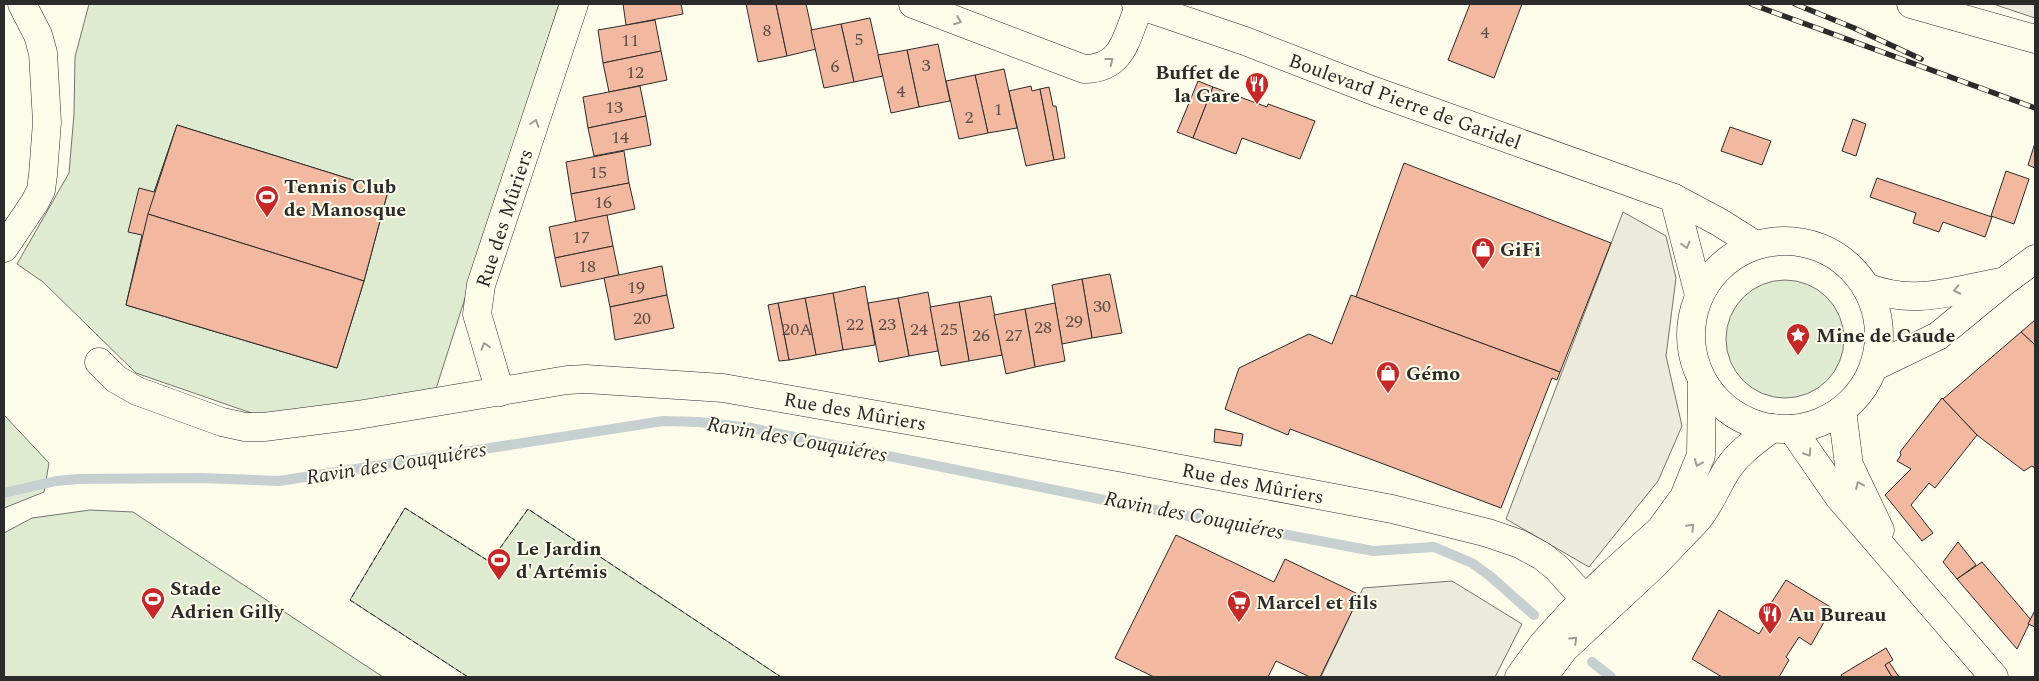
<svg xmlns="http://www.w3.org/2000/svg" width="2039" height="681" font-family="Spectral,serif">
<rect width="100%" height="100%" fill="#fdfbea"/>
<g fill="#deebd1" stroke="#74746e">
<path d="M89,4H559L435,392L260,416L136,373L43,282L17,264L69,173L74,114L75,57Z"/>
<circle cx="1785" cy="339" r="59"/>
<path d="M4,415L49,463L44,492L4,508Z"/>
<path d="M405,508L490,562L528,509L781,677H468L350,600Z"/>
<path d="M90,510L133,512L383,677H4V533L32,518Z"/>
</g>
<g fill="#eceadb" stroke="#74746e">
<path d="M1994,4H2035V18L2002,7Z"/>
<path d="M1623,212L1666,236L1676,278L1666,356L1682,426L1658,481L1589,567L1506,519Z"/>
<path d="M1452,581L1522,624L1495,677H1321L1363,588Z"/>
</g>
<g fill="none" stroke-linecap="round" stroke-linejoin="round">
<g stroke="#c7d0d0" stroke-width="10">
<path d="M4,493L56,481L78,479L201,478L279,481L663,421L699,422L751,428L1114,502L1373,551L1434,547L1472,563L1490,576L1534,615"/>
<path d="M1592,662L1611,677"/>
</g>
</g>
<g fill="#f2b8a0" stroke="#2b2b2b">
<path d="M623,4H681L683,14L626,25Z"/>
<path d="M746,4H776L787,56L758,62Z"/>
<path d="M776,4H806L816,49L787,56Z"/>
<path d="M1470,4H1522L1494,78L1448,60Z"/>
<path d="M870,18L883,76L854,82L841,24Z"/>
<path d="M655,20L661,51L603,63L598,30Z"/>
<path d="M841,24L854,82L824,88L811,30Z"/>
<path d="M938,44L950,101L919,107L907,50Z"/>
<path d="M907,50L919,107L891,113L878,55Z"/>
<path d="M661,51L667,80L609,92L603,63Z"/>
<path d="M1004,69L1017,128L988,133L975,75Z"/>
<path d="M975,75L988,133L959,139L946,81Z"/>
<path d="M1198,81L1213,87L1193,138L1177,132Z"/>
<path d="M640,86L646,116L588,128L583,97Z"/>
<path d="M1031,86L1032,91L1040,89L1054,160L1026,166L1009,91Z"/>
<path d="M1049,87L1053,106H1056L1065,158L1054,160L1040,89Z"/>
<path d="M1213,87L1267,107L1268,104L1315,121L1300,159L1242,138L1236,154L1193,138Z"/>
<path d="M646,116L651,145L594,156L588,128Z"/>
<path d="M1853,119L1866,124L1856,156L1842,151Z"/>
<path d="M177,125L388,191L364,281L337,368L126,305L142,235L128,232L139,188L154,192Z"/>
<path d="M177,125L388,191L364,281L148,214Z"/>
<path d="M1730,127L1771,141L1762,165L1721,151Z"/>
<path d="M2035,143V168L2028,165Z"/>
<path d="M624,151L629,183L571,194L566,162Z"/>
<path d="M1404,163L1611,243L1560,372L1356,297Z"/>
<path d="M2006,171L2029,179L2014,224L1991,216Z"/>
<path d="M1877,178L1992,217L1985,237L1943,222L1939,232L1913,223L1916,213L1870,197Z"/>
<path d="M629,183L635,209L576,222L571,194Z"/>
<path d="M148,214L364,281L337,368L126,305Z"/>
<path d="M607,215L613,246L555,258L549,227Z"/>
<path d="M613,246L619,275L561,287L555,258Z"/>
<path d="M662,266L667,295L610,307L604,278Z"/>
<path d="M1110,274L1122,333L1092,338L1082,279Z"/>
<path d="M1082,279L1092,338L1062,344L1052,285Z"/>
<path d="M865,286L875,345L843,350L833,293Z"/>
<path d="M928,292L938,351L909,356L898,298Z"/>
<path d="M833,293L843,350L816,355L805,298Z"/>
<path d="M667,295L674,328L615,340L610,307Z"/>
<path d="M1351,295L1560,372L1557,380L1552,378L1501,508L1290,429L1288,435L1225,409L1239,368L1309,334L1332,344Z"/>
<path d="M991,296L1002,355L969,361L959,302Z"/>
<path d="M805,298L816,355L789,360L778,303Z"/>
<path d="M898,298L909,356L879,362L868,303Z"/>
<path d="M959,302L969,361L941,366L930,307Z"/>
<path d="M778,303L789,360L779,361L768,305Z"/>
<path d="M1055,303L1065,361L1035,367L1025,309Z"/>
<path d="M1025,309L1035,367L1006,374L994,315Z"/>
<path d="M2035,320V345L2021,332Z"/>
<path d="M2021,332L2035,345V468L2032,466L2024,471L1977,435L1943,399Z"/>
<path d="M1942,398L1977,435L1935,488L1929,483L1911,505L1933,533L1922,541L1885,495L1911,469L1897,461L1901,455L1900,452Z"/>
<path d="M1215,429L1243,434L1241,446L1214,442Z"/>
<path d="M1176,535L1274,582L1285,559L1360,595L1320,677H1310L1276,661L1268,677H1154L1115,658Z"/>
<path d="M1958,542L1976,565L1957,579L1943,562Z"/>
<path d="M1982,562L2031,620L2017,649L1957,579Z"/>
<path d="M1786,580L1832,608L1811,645L1799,637L1786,657L1789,660L1779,677H1722L1692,659L1719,610L1759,634L1771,614L1766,611Z"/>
<path d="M2035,610V627L2028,624Z"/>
<path d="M1886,648L1893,660L1885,665L1892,677H1842L1841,675Z"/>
<path d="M1889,662L1899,677H1892L1885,665Z"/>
</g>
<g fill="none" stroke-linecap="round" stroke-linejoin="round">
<g stroke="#2b2b2b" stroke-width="29">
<g id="minor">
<path d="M913,4L1084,69C1125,69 1126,35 1140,5"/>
<path d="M1911,4L2035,39"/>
<path d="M4,248L35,202L41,190L43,175L47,122L43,53L38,35L22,4"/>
<path d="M99,362L116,379L137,391L222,422L245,427H264L358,415L567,380L586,379L723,388L1123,458L1392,509L1488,533L1520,544L1542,556L1557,568L1576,589L1584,601"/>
<path d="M500,392L477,314L481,285L574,4"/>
</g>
</g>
<g stroke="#2b2b2b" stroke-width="29">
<g id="tertiary">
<path d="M1136,4L1245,41L1374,91L1674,198L1719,222L1754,244"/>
<path d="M1674,198L1699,295"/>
</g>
</g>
<g stroke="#2b2b2b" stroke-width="29">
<g id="secondary">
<path d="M1842,410L1849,465L1880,530"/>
<path d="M1792,429L1839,497L1994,677"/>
</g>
</g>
<g stroke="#2b2b2b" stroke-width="29">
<g id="primary">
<circle cx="1785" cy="335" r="94"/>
<path d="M1866,287C1914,306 1952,291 2001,282"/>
<path d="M1876,366L1938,336L2005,281L2035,259"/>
<path d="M1519,677L1543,644L1573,611L1610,575L1660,530L1684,497L1701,455L1702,380"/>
<path d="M1543,677L1564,649L1653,566L1697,520C1711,504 1717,484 1729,467C1740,451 1757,440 1772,428"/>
</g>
</g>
<use href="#minor" stroke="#fdfbea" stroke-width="28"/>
<use href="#tertiary" stroke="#fdfbea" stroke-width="28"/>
<use href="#secondary" stroke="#fdfbea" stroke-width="28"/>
<use href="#primary" stroke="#fdfbea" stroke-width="28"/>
<g stroke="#2b2b2b" stroke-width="5.5">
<g id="rail">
<path d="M1751,4L2035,108"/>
<path d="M1795,4L1854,28L1921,59"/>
</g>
</g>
<use href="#rail" stroke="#fdfbea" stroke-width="4" stroke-dasharray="11" stroke-linecap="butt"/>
<path stroke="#2b2b2b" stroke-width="1" stroke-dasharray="6 2.5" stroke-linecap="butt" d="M468,677L350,600L405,508L490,562L528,509L781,677"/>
</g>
<defs><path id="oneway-chevron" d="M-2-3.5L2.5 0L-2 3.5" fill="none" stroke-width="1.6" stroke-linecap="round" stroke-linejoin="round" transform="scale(1.25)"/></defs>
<g stroke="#9e9d94">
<use href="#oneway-chevron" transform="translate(958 21) rotate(21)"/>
<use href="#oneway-chevron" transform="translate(1110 61) rotate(-38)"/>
<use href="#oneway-chevron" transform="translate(535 123) rotate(-72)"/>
<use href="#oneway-chevron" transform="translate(1686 245) rotate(75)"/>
<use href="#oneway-chevron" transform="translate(1957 290) rotate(168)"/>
<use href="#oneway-chevron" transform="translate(485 346) rotate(-107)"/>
<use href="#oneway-chevron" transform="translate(1808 453) rotate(57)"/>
<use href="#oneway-chevron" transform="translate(1698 463) rotate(112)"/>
<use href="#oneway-chevron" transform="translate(1859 485) rotate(-115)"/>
<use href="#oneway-chevron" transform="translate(1691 527) rotate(-46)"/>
<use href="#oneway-chevron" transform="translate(1574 640) rotate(-44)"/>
</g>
<defs>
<g id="restaurant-pin" transform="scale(1.25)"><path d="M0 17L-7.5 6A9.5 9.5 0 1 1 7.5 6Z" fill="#c62828" stroke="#fdfbea"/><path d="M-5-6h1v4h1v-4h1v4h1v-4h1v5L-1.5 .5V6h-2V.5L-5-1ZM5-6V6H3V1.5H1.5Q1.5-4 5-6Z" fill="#fff"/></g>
<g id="stadium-pin" transform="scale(1.25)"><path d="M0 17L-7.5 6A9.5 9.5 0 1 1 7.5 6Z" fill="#c62828" stroke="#fdfbea"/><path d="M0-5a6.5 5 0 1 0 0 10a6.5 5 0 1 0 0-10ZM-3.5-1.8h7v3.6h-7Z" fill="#fff"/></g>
<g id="shop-pin" transform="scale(1.25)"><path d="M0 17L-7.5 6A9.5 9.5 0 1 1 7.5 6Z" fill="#c62828" stroke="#fdfbea"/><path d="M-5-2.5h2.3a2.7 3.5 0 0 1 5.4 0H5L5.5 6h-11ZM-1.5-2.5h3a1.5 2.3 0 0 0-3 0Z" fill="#fff"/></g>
<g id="sight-pin" transform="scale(1.25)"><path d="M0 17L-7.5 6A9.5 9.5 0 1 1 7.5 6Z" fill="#c62828" stroke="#fdfbea"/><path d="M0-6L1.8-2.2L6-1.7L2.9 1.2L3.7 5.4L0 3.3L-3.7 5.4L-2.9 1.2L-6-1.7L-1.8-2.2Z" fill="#fff"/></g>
<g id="supermarket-pin" transform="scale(1.25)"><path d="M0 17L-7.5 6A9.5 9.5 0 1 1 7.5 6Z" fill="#c62828" stroke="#fdfbea"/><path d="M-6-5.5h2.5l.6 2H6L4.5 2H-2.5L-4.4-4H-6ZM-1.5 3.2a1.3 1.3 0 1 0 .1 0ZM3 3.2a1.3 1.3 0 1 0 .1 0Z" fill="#fff"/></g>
</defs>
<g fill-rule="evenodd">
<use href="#restaurant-pin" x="1257" y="84"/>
<use href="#stadium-pin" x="267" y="197"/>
<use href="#shop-pin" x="1483" y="249"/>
<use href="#sight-pin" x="1798" y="335"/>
<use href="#shop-pin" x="1388" y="373"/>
<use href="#stadium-pin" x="499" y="560"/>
<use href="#stadium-pin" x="153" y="599"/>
<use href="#supermarket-pin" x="1239" y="602"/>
<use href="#restaurant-pin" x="1770" y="614"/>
</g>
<g text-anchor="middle" stroke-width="4" stroke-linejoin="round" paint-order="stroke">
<g font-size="18" fill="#5d4e48">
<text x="767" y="36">8</text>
<text x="1485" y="38">4</text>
<text x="859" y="45">5</text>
<text x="630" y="46">11</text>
<text x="926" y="71">3</text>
<text x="835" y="72">6</text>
<text x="635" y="78">12</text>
<text x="901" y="97">4</text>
<text x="614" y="113">13</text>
<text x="998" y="115">1</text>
<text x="969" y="123">2</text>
<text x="620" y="143">14</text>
<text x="598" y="178">15</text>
<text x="603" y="208">16</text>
<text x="581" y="243">17</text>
<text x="587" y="272">18</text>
<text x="636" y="293">19</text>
<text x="1102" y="312">30</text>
<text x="642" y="324">20</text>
<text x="1074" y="327">29</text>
<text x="855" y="330">22</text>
<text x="887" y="330">23</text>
<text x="1043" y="333">28</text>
<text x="797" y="335">20A</text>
<text x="919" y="335">24</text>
<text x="949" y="335">25</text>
<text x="981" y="341">26</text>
<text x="1014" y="341">27</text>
</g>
<g font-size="20" font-weight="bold" fill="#2b2b2b" stroke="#fdfbea" text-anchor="start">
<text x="1240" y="79" text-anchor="end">Buffet de<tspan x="1240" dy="23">la Gare</tspan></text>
<text x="284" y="193">Tennis Club<tspan x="284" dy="23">de Manosque</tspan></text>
<text x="1500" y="256">GiFi</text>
<text x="1816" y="342">Mine de Gaude</text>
<text x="1406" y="380">Gémo</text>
<text x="516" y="555">Le Jardin<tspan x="516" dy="23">d'Artémis</tspan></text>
<text x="170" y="595">Stade<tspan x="170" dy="23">Adrien Gilly</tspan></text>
<text x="1256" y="609">Marcel et fils</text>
<text x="1788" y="621">Au Bureau</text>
</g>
<g font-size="20" fill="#2b2b2b" stroke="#fdfbea">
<text transform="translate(1405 101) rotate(20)" y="7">Boulevard Pierre de Garidel</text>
<text transform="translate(504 218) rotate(-72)" y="7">Rue des Mûriers</text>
<text transform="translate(855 411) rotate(10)" y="7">Rue des Mûriers</text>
<text transform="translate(1253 483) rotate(11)" y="7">Rue des Mûriers</text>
</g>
<g font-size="21" font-style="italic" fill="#2b2b2b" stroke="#fdfbea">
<text transform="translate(797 439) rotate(10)" y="7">Ravin des Couquiéres</text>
<text transform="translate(396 463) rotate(-9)" y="7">Ravin des Couquiéres</text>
<text transform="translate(1194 515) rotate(11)" y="7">Ravin des Couquiéres</text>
</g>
</g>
<rect width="2039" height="681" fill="none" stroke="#2b2b2b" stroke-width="10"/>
</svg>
